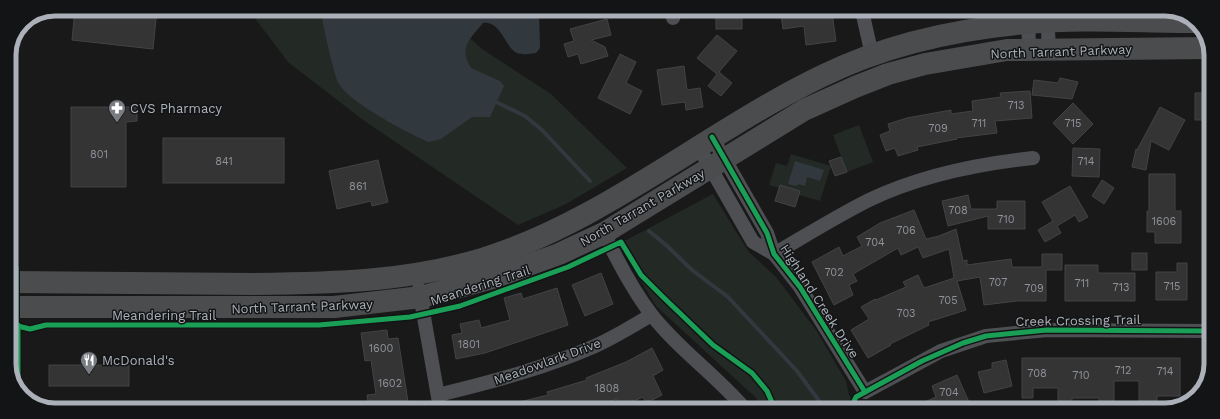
<svg xmlns="http://www.w3.org/2000/svg" width="1220" height="419" font-family="'Work Sans',sans-serif">
<rect width="100%" height="100%" fill="#19191a"/>
<g fill="#232924">
<path d="M248,9L439,10L482,49L551,94L627,168L566,204L518,225L363,120L288,62Z"/>
<path d="M859,125L873,162L847,172L833,135Z"/>
<path d="M791,154L831,166L820,201L799,195L795,207L775,201L779,188L769,185L776,163L787,166Z"/>
<path d="M713,194L748,251L776,277L816,330L846,381L849,395L861,409H764L755,397L656,306L619,244Z"/>
</g>
<g fill="#31393e">
<path d="M321,10H435L446,17L454,14L458,10H539L540,48L536,53C530,54 522,55 517,53C505,48 501,20 483,23C470,39 458,47 471,68L500,81L504,86L490,117H472L441,139L429,142C409,134 349,102 339,84C335,79 321,18 321,10Z"/>
<path d="M795,161L824,170L820,181L807,177L805,186L798,184L797,186L788,184Z"/>
</g>
<g fill="none" stroke-linecap="round" stroke-linejoin="round">
<g stroke="#31393e" stroke-width="4">
<path d="M492,100L525,116L542,130L590,181"/>
<path d="M649,231L666,245L692,270L728,297L797,371L825,409"/>
</g>
</g>
<g fill="#343435" stroke="#424346">
<path d="M75,9H157L153,49L72,40Z"/>
<rect x="716" y="10" width="26" height="19"/>
<path d="M798,13L799,17L832,13L836,41L806,45L804,26L783,29L781,15Z"/>
<path d="M607,19L611,35L591,40L605,47L608,56L581,64L578,54L568,57L564,44L574,41L570,29Z"/>
<path d="M717,35L737,51L719,72L732,83L721,96L708,86L717,74L697,58Z"/>
<path d="M620,54L636,62L626,83L642,91L630,114L598,98Z"/>
<path d="M684,66L687,90L700,88L703,107L686,110L685,102L662,105L657,70Z"/>
<path d="M1060,78L1078,82L1072,99L1032,95L1034,80L1058,83Z"/>
<path d="M1030,91L1032,118L995,121L997,133L956,138L957,139L917,147L918,150L898,156L895,148L886,151L880,135L890,131L888,124L907,118L951,110V114L973,111L972,101L1001,97L1000,93Z"/>
<path d="M1195,93H1211L1210,120H1195Z"/>
<path d="M1073,103L1093,124L1073,144L1053,123Z"/>
<path d="M71,107H137V121L126,122V187H71Z"/>
<path d="M1160,107L1185,120L1169,150L1151,141L1146,170L1132,167L1136,149L1137,150Z"/>
<rect x="163" y="138" width="121" height="45"/>
<path d="M1073,148L1100,149L1099,177L1072,176Z"/>
<path d="M841,157L847,172L835,176L829,161Z"/>
<path d="M378,160L388,202L372,206L371,201L337,209L329,171Z"/>
<path d="M1149,174H1175V211H1181V243H1155V232H1147V211H1149Z"/>
<path d="M1102,180L1114,188L1104,204L1092,196Z"/>
<path d="M780,185L800,191L795,207L775,201Z"/>
<path d="M1070,186L1088,217L1079,222L1075,215L1057,226L1061,233L1045,242L1038,230L1053,221L1042,202Z"/>
<path d="M968,195L971,209H997V201H1025V229H988V216L948,226L942,201Z"/>
<path d="M914,210L926,239L939,236L956,229L963,261L967,260V265L1011,259L1012,267H1042V254H1062V270H1046V301H1017L984,305L980,277L957,281L966,310L928,322L929,325L890,344L891,345L868,358L851,330L869,319L861,307L875,299L876,300L906,287L903,282L918,275L924,288L954,278L949,249L923,258L918,247L901,255L898,248L853,274L857,281L849,285L853,295L834,305L812,262L839,247L843,256L862,246L857,237L880,223Z"/>
<rect x="1132" y="253" width="15" height="17"/>
<path d="M1177,263H1187V300H1156V272H1177Z"/>
<path d="M1065,265H1098V273H1135V301H1065Z"/>
<path d="M601,273L613,304L585,316L572,285Z"/>
<path d="M557,288L568,325L485,353L456,359L452,335L462,333L460,324L479,320L481,328L510,320L504,298L521,293L523,299Z"/>
<path d="M387,330L388,339L398,338L409,408H369L367,395L376,394L371,360L365,361L361,333Z"/>
<path d="M652,348L663,370L653,376L662,395L646,403L643,397L620,407L617,399L592,409H507V405L548,395L547,392L587,380L586,378L626,362Z"/>
<path d="M1022,358H1180V396H1157V403H1139V381H1114V405H1099V398H1072V407H1058V388H1033V398H1022Z"/>
<path d="M1006,360L1012,386L984,393L978,372L992,369V363Z"/>
<rect x="49" y="365" width="80" height="21"/>
<path d="M957,375L969,402L953,410L909,409L936,397L932,386Z"/>
</g>
<g fill="none" stroke-linecap="round" stroke-linejoin="round">
<g stroke="#4e4f52" stroke-width="14">
<path d="M862,11L872,55"/>
<path d="M1028,11L1029,50"/>
<path d="M1047,13L1049,49"/>
<path d="M673,18L676,10"/>
<path d="M712,137L767,233L774,254L800,287L865,392L941,351L986,336L1047,330L1209,331"/>
<path d="M698,146L753,242L774,254"/>
<path d="M604,233C617,260 632,289 651,314C678,349 716,375 745,409"/>
<path d="M774,254C805,236 837,216 869,200C921,175 977,164 1033,158"/>
<path d="M419,289L440,408"/>
<path d="M1206,382L1209,365"/>
<path d="M438,395C491,382 545,368 595,346C615,337 633,326 651,315"/>
</g>
<g stroke="#4b4c4e" stroke-width="22">
<path d="M9,282C90,282 172,284 253,284C332,283 405,282 482,259C603,222 708,131 822,76C885,45 957,29 1027,23C1082,18 1139,22 1195,22"/>
<path d="M9,307H334L421,297L496,277L559,254L604,233L804,110L855,87L888,74L925,64L1007,50L1210,48"/>
</g>
<g stroke="#131415" stroke-width="8">
<g id="cycleway">
<path d="M712,137L767,233L774,254L800,287L865,392"/>
<path d="M9,267H16V325"/>
<path d="M9,324L30,329L46,325H319L410,317L460,306L568,267L621,242L641,275L663,297L713,345L752,373L767,391L775,409"/>
<path d="M18,391V325"/>
<path d="M850,409L856,397L922,361L963,343L986,336L1047,330L1209,331"/>
</g>
</g>
<use href="#cycleway" stroke="#1a9f57" stroke-width="5"/>
</g>
<defs>
<g id="pharmacy-pin" transform="scale(0.9)"><path d="M0 17L-7.5 6A9.5 9.5 0 1 1 7.5 6Z" fill="#797c81" stroke="#131415"/><path d="M-2-6h4v4h4v4h-4v4h-4v-4h-4v-4h4Z" fill="#fff"/></g>
<g id="restaurant-pin" transform="scale(0.9)"><path d="M0 17L-7.5 6A9.5 9.5 0 1 1 7.5 6Z" fill="#797c81" stroke="#131415"/><path d="M-5-6h1v4h1v-4h1v4h1v-4h1v5L-1.5 .5V6h-2V.5L-5-1ZM5-6V6H3V1.5H1.5Q1.5-4 5-6Z" fill="#fff"/></g>
</defs>
<g fill-rule="evenodd">
<use href="#pharmacy-pin" x="117" y="108"/>
<use href="#restaurant-pin" x="89" y="360"/>
</g>
<g text-anchor="middle" stroke-width="3" stroke-linejoin="round" paint-order="stroke">
<g font-size="11" fill="#8e9298">
<text x="1016" y="109">713</text>
<text x="979" y="127">711</text>
<text x="1073" y="127">715</text>
<text x="938" y="132">709</text>
<text x="99" y="158">801</text>
<text x="224" y="165">841</text>
<text x="1086" y="165">714</text>
<text x="358" y="190">861</text>
<text x="958" y="214">708</text>
<text x="1006" y="223">710</text>
<text x="1164" y="225">1606</text>
<text x="906" y="234">706</text>
<text x="875" y="246">704</text>
<text x="834" y="276">702</text>
<text x="998" y="286">707</text>
<text x="1082" y="287">711</text>
<text x="1172" y="290">715</text>
<text x="1121" y="291">713</text>
<text x="1034" y="292">709</text>
<text x="948" y="304">705</text>
<text x="906" y="317">703</text>
<text x="469" y="348">1801</text>
<text x="381" y="352">1600</text>
<text x="1123" y="374">712</text>
<text x="1165" y="375">714</text>
<text x="1037" y="377">708</text>
<text x="1081" y="379">710</text>
<text x="390" y="387">1602</text>
<text x="607" y="392">1808</text>
<text x="949" y="396">704</text>
</g>
<g font-size="13" fill="#acb1b9" stroke="#131415">
<text transform="translate(1061 51) rotate(-2)" y="5">North Tarrant Parkway</text>
<text transform="translate(642 207) rotate(-30)" y="5">North Tarrant Parkway</text>
<text transform="translate(480 285) rotate(-18)" y="5">Meandering Trail</text>
<text transform="translate(820 301) rotate(57)" y="5">Highland Creek Drive</text>
<text transform="translate(302 306) rotate(-2)" y="5">North Tarrant Parkway</text>
<text x="164" y="320">Meandering Trail</text>
<text transform="translate(1078 320) rotate(-1)" y="5">Creek Crossing Trail</text>
<text transform="translate(547 361) rotate(-20)" y="5">Meadowlark Drive</text>
</g>
<g font-size="13" fill="#acb1b9" stroke="#131415" text-anchor="start">
<text x="130" y="113">CVS Pharmacy</text>
<text x="102" y="365">McDonald's</text>
</g>
</g>
<path d="M0 0H1220V419H0ZM55 16H1165A39 39 0 0 1 1204 55V364A39 39 0 0 1 1165 403H55A39 39 0 0 1 16 364V55A39 39 0 0 1 55 16Z" fill="#131415" fill-rule="evenodd"/>
<path fill="none" stroke="#acb1b9" stroke-width="5" d="M55 16H1165A39 39 0 0 1 1204 55V364A39 39 0 0 1 1165 403H55A39 39 0 0 1 16 364V55A39 39 0 0 1 55 16Z"/>
</svg>
